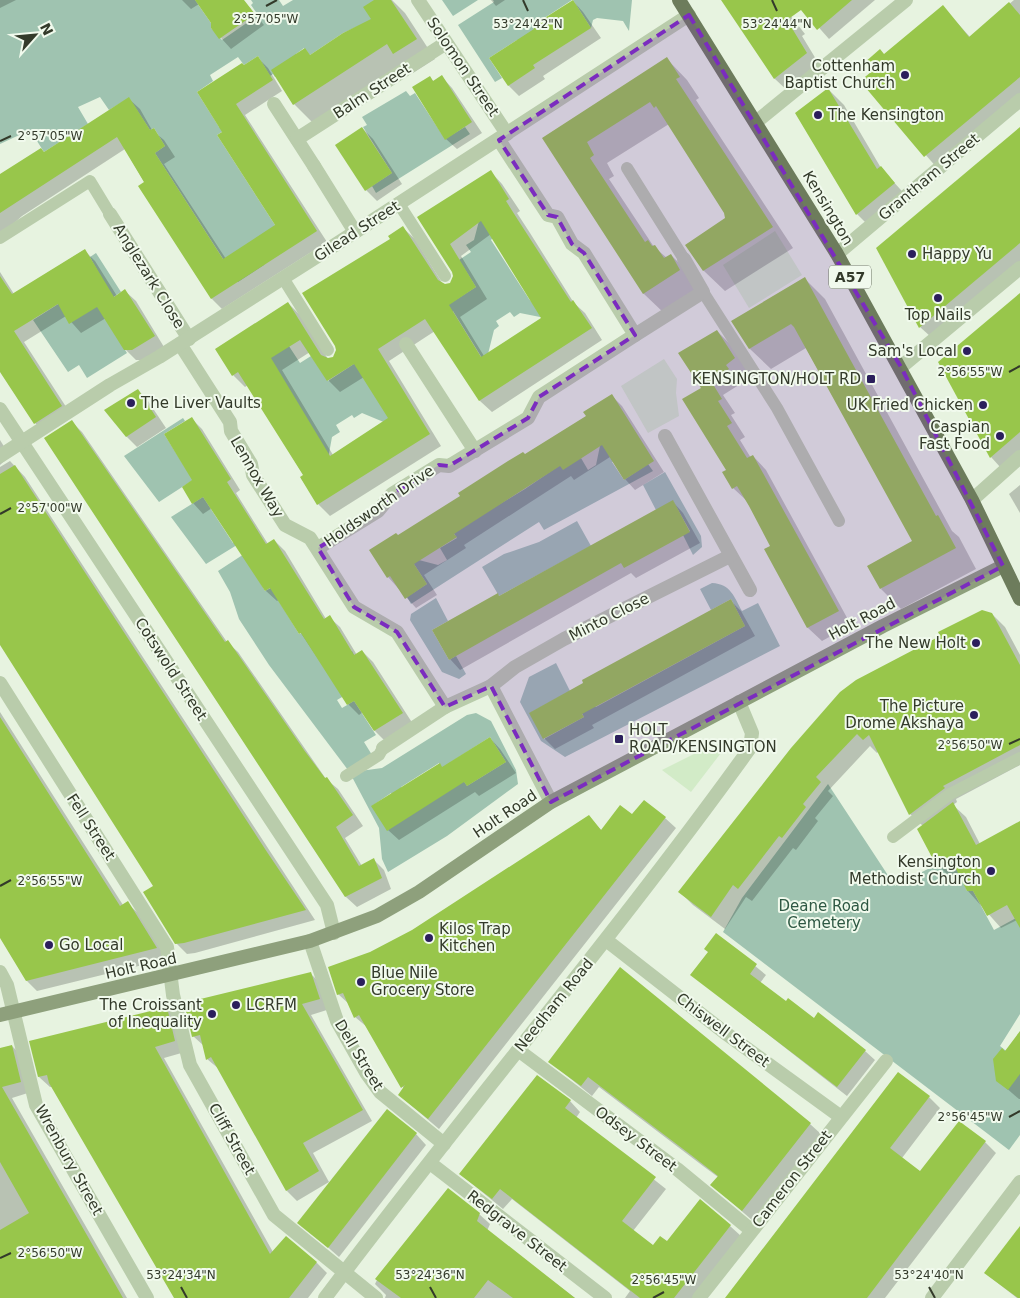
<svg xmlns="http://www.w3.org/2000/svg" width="1020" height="1298" font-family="'DejaVu Sans',sans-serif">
<rect width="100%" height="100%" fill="#e7f3e0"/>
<g fill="#9fc3b0" fill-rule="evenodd">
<path d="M0,0H195L211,23V28L222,40L258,15L251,5L253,3L251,0H279L283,6L293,0H374L372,20L343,33L310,55L304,48L296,54L300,61L275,77L273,74L270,76L258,56L244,65L238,57L210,75L213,81L197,92L219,127L242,119L217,135L275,225L264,265L238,282L155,153L165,146L154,128L150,130L129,98L109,110L100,97L78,107L88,124L44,152L30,130L0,144Z"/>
<path d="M442,0H478L453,16Z"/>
<path d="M493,0H572L532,26L547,50L531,60L517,40L489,58L502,78L495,82L458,25L494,2Z"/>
<path d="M573,0H632L629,31L623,21L597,18L593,20L591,28Z"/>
<path d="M406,91L410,96L415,93L445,139L465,127L470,134L376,193L372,186L392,173L363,127L367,125L362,117Z"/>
<path d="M480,217L495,235L491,240L529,299L545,318L520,313L514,317L510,312L496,321L499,326L494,330L488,354L482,358L453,311L360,331L390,420L386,423L362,413L354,418L352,415L336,425L340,432L332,437L328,459L263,357L285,340L300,363L311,356L328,381L360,360L342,332L443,308L476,287L459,260L471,252L466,245L474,240Z"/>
<path d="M96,253L121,292L98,307L127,353L87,378L79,365L68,372L33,320L101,277L90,257Z"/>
<path d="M183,418L185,421L164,434L193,480L159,502L124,456Z"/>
<path d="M601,441L617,459L612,462L624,480L648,464L653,471L544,530L539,522L411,604L407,597L427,584L412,561L415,559L438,565L447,560L440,548L457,538L453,532L525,489L560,465L581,458L588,470L596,465Z"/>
<path d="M665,472L701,536L702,547L693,555L683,535L690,531L673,501L656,510L643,485Z"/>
<path d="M203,497L233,543L256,529L258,532L206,564L171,517Z"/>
<path d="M577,521L591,546L499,596L482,567L504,554L539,542Z"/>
<path d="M264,541L260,582L265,591L271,588L299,634L302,633L324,668L352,651L354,655L349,693L337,700L342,708L354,701L376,735L364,742L372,755L348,770L269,665L239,619L230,592L218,571Z"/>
<path d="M712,583C731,584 734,597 742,611L758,603L780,646L565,757L541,741L520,702L529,677L556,663L570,691L530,713L544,739L584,717L572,695L596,707L745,626L731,599L711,610L700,589Z"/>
<path d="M436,598L448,621L432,630L449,660L456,656L466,674L459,679L442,672L410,620L411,614Z"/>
<path d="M476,713L491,721L516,770L518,784L447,836L388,872L382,859L379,828L351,775L360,771L382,768L467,715ZM490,737L506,762L467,786L451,762ZM439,763L455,787L401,788V787ZM391,793L407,818L372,806Z"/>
<path d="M828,784L895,886L953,856L967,891H973L994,930L1020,916V1014L1000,1046L1020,1062V1135L1009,1150L723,932L742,898Z"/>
</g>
<g fill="#d2ebc7">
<path d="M775,231L802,275L749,308L723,265Z"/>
<path d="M664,359L677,379L676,393L679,416L648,433L621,386Z"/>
<path d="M716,743L724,749L691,792L662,770Z"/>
</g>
<g fill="#0003" fill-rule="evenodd">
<path d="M0,0H16L0,8Z"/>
<path d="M182,0H243L264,25L231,49L212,28V22L199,4L191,9Z"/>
<path d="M376,0H392L405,13L435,59L413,73L405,64L313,123L294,104L304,49L311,56L373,19Z"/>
<path d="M491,0H505L496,6Z"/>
<path d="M722,0H778L805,34L802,36L822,69L791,94L775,79Z"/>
<path d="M805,0H875L829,39L799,5Z"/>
<path d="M1014,0H1020V99L938,169L861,81L873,72L885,55L943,7L970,37Z"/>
<path d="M573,1L583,12L601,38L543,76L545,79L519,96L509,86L491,58L535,29Z"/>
<path d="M258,58L268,68L282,91L245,115L327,242L222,309L212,299L125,149L22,216L0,236V175L44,153L129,99L140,109L152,130L164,140L175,157L164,164L226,259L277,226L224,132L244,66Z"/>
<path d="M667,59L687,80L699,98L696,100L793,248L725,291L704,271L686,245L727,219L725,212L669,124L607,163L614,176L609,179L654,247L667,258L671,255L692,276L700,291L665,314L644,294L543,138Z"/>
<path d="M430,77L434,82L442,77L452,88L482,133L457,149L446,139Z"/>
<path d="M828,89L844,105L881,168L910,200L873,230L857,214Z"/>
<path d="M362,128L373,139L402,184L377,201L366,190L337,145Z"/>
<path d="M1020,129V262L931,337L920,327L878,249Z"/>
<path d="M491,172L502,184L520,211L517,213L530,233L574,303L585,313L602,340L492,412L480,401L435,331L389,361L441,446L330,516L318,504L301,478L304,476L248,385L245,387L233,375L217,349L288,303L300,315L328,359L334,358L392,240L403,228L415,239L444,286L451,284L454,276L453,271L419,218ZM491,234L543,318L484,356L460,317L487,299L461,256ZM310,352L328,380L340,392L364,377L390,418L333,455L282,370Z"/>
<path d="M84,250L95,261L117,296L125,291L136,301L164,347L143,360H136L125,349L106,318L81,333L66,316L24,342L72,416L46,433L35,423L0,369V272L14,294Z"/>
<path d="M804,278L825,299L952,531L959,537L976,569L901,609L881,589L914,542L806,348L771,369L750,349L733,322Z"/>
<path d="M1020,295V452L1001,468L991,457L940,362Z"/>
<path d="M717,331L731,345L748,372L739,379L742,383L723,395L735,413L731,415L745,437L740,440L751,458L753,456L766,470L851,625L822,641L808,628L766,550L772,547L747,501L733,488L702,388Z"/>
<path d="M138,390L148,401L166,428L137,447L126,436Z"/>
<path d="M612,396L622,406L664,472L635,490L625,479L610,457L574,480L571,476L464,545L466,548L424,575L437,595L416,608L388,577L399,536L587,416Z"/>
<path d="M191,418L202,429L240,490L236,493L268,544L274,540L285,551L326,619L329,617L340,627L357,655L362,651L373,662L413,724L385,741L375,731L363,712L359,715L348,704L279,600L277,601L266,591L212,508L203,514L193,503Z"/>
<path d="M72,422L82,432L227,642L238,652L326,779L338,789L363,826L345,838L362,866L373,859L384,870L391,889L357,907L346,897L46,438Z"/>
<path d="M0,440L10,456L0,465Z"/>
<path d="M10,461L25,477L315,920L195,953L187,954L176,943L155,886L0,642V467Z"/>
<path d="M1020,485V513L1009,494Z"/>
<path d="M673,502L683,513L700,543L636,578L631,573L460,670L450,659L434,630L500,597Z"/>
<path d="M731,601L741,611L755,636L592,725L594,728L555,749L544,738Z"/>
<path d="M992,614L1005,627L1020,655V765L956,799L957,802L953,805L966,817L980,844L1020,822V920L1019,919L1001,928L968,891L959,873L950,877L937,864L923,826L910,814L879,751L877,753L870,746L828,791L833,796L815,818L818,821L796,850L793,848L752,901L746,897L725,929L693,905L680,892L792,748Z"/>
<path d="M0,712L123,905L127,903L138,913L167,959L37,991L27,981L0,930Z"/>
<path d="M490,738L500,749L516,773L479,796L475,792L399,840L388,830L439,764L443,768Z"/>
<path d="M632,816L665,818L676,828L439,1129L399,1095L404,1089L367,1027L355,1017L349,1004L338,994L371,953L413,931L589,817L602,831Z"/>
<path d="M716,934L766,975L760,983L786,1002L865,1051L875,1060L847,1096L692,975L709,953Z"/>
<path d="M311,974L321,984L330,1009L311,1015L372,1121L313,1153L329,1182L297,1201L287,1191L219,1069L207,1059L204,1046L193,1036Z"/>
<path d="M167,1008L177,1019L185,1052L164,1058L273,1252L317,1263L327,1273L308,1298H175L53,1087H50L39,1077L31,1042Z"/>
<path d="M1020,1032V1099H1019L997,1080L1005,1053Z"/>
<path d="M12,1046L23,1057L31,1092L12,1098L127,1298H1L0,1296V1049Z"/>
<path d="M550,1062L810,1124L821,1134L753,1221L712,1185L718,1177L703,1166L599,1087L592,1096Z"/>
<path d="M929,1097L940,1108L902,1158L920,1173L985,1142L996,1153L885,1298H727Z"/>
<path d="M570,1101L580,1112L576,1118L666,1189L633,1231L653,1247L730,1226L741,1236L694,1298H625L630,1291L512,1199L503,1209L460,1174Z"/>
<path d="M416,1134L426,1145L339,1257L299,1222Z"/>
<path d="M479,1214L490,1224L487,1231L575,1298H385L386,1295L375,1284L377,1280Z"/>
<path d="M1020,1228V1298H1017L985,1273Z"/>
</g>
<g fill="#98c64b" fill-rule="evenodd">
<path d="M195,0H244L255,14L219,39L211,28V23Z"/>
<path d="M374,0H391L417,39L393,54L387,44L293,105L271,70L305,48L310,55L343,33L371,19L363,7Z"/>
<path d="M573,0L591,28L533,65L535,68L508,86L489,58L534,29L532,26Z"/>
<path d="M721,0H852L817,30L801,10L787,20L807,53L774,79Z"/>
<path d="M1009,2L1020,15V77L924,157L860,81L871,72L864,63L880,49L884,54L943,5L969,37Z"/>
<path d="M258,56L273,80L236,104L317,231L211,299L138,186L144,182L117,137L0,213V174L41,148L44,152L129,97L150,130L154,128L165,146L155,153L223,259L275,225L217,135L222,132L197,92L242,63L244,65Z"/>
<path d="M667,57L680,77L676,79L773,227L703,271L685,245L725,218L724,213L656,106L654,108L650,102L587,142L594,155L590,158L645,242L648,240L652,246L655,245L664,258L671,254L680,270L643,294L542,138Z"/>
<path d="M442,75L472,122L445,140L412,87L430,76L433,81Z"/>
<path d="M828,88L877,169L881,166L895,183L856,215L795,113Z"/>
<path d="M362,127L392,173L365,191L335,145Z"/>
<path d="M1020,127V243L919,328L876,248Z"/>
<path d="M491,170L509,199L506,201L518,220L571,302L573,300L592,328L479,401L425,319L378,349L430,434L317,505L300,477L303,475L238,372L232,376L215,349L288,302L321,355L328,358L333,357L336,350L335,346L302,293L390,239L388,236L403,226L438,280L445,284L450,283L453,276L452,272L417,217ZM481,221L541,318L481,357L449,305L476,287L450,244ZM300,340L327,381L354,364L388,418L330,456L271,358Z"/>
<path d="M85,249L114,297L125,289L155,336L132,350H124L97,307L69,324L58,304L14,331L62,406L34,424L0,372V276L12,294Z"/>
<path d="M805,277L936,516L938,515L956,548L880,589L867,566L912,541L794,327L791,324L749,349L731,321Z"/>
<path d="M1020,293V432L990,458L938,362Z"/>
<path d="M717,330L735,358L726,365L729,369L702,387L711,381L722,399L718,401L732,423L727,426L747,458L753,455L839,611L807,628L764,549L770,546L749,506L737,486L732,489L722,472L726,470L682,399L701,388L678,353Z"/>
<path d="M138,389L156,417L126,437L104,410Z"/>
<path d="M612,394L654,461L624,480L602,445L563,470L560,466L454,534L457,537L414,564L427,584L405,599L390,576L387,578L369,550L396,533L398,535L460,496L458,493L508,461L523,452L525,454L586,416L583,412Z"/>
<path d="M192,417L231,479L227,482L266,544L274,539L324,619L330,615L354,655L362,650L403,713L374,731L354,701L347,705L301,633L299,634L270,588L265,591L203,497L192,504L182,487L192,480L164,434Z"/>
<path d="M72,420L225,642L228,640L304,750L325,778L327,777L353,815L336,827L359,866L374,858L382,878L345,897L44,438Z"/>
<path d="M15,465L267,852L306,910L184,943L175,944L143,892L153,886L0,645V474Z"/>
<path d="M673,500L690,532L624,568L621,563L449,660L432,630L498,593L499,596Z"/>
<path d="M731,599L745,626L582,714L584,717L543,739L529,713L583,683L582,680Z"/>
<path d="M982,610L992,613L1020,665V745L943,786L945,788L909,815L869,735L863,740L857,734L816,777L821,782L803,804L806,807L782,838L779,836L738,889L733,885L711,917L678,892L791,748L840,692L856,680L940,636L938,632Z"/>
<path d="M0,717L120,906L128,901L157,948L26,981L0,938Z"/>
<path d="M490,737L506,762L467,786L464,782L387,831L371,806L440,763L442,767Z"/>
<path d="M644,800L666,817L428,1119L398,1095L405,1085L401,1088L359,1015L354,1018L343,993L337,995L328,967L370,952L412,930L589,815L601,830L620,805L632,814Z"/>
<path d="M953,802L976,845L1020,821V928L1007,905L987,916L973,891H967L950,857L936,865L917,829Z"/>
<path d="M716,933L757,964L750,974L786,1001L788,998L814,1018L818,1012L866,1050L837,1087L690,975L708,952L704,949Z"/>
<path d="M620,967L811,1123L742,1211L710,1185L718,1176L691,1155L588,1077L581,1086L548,1062Z"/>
<path d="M311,972L320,999L302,1004L363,1110L303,1143L319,1171L286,1191L211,1057L206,1060L200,1035L192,1037L184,1003Z"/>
<path d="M167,1007L175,1041L155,1047L270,1254L286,1236L317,1262L289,1298H174L49,1083L47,1075L38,1077L29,1041Z"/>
<path d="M1020,1031V1074L1008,1090L996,1081L993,1059L1002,1048L1005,1051Z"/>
<path d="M12,1045L21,1082L2,1087L123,1298H0V1230L29,1213L0,1162V1048Z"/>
<path d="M898,1072L930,1096L890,1148L920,1171L959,1121L986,1141L895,1261L867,1298H725Z"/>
<path d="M537,1075L571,1100L565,1108L656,1177L622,1221L653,1245L660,1236L667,1241L700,1199L731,1225L674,1298H640L500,1189L492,1199L459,1174Z"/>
<path d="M387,1109L417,1133L328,1248L297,1223Z"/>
<path d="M448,1188L480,1213L477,1221L575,1298H513L488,1280L474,1298H401L375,1279Z"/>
<path d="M1020,1226V1298H1018L984,1273Z"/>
</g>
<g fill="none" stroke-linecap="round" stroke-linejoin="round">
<g stroke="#b9ccab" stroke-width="12">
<path d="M627,168L684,259"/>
<path d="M399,204L445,276"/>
<path d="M0,238L90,181L110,214"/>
<path d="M283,278L328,350"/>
<path d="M703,292L777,408L839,521"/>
<path d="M346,776L379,755L383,748"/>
<path d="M893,837L950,794L1020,758"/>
</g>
<path stroke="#b9ccab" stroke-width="14" d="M314,166L355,232"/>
<g stroke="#b9ccab" stroke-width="14">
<path d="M418,0L507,134"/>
<path d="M274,104L314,166"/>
<path d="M756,122L906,0"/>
<path d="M297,139L446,43"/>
<path d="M110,214L189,339"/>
<path d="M837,254L1020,100"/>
<path d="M635,335L703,292L684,259"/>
<path d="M180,344L230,422L231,431L251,464L253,475L285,525L310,538L354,607L397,632L445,707"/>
<path d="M406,344L475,451"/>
<path d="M901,367L1020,268"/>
<path d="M0,409L327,905L334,933"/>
<path d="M665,436L750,590"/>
<path d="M0,456L110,385L159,357L335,245L689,15"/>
<path d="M972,500L1020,457"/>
<path d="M318,548L378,511L392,494L439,465L449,466L528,418L539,397L635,335L584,253L572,244L557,217L548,215L499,140"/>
<path d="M0,683L167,947L173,995L190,1065L274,1215L376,1298"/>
<path d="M383,748L445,707L491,686"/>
<path d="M551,802L491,686L515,667L564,639L730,556"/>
<path d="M606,940L724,1032L841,1117"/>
<path d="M310,941L337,1021L367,1074L380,1092L444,1144"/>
<path d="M0,972L7,985L36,1105L147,1298"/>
<path d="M518,1050L677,1169L751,1230"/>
<path d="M430,1163L605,1298"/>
<path d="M325,1298C464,1112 615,936 750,748L752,733L739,702"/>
<path d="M699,1298L886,1061"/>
<path d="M932,1298L1020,1182"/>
</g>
<path stroke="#8ea07c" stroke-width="14" d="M0,1015L310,941L377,916L419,892L551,802L883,626L1003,566"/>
<path stroke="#6d7c5c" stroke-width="14" d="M679,0L837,254L972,500L1020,599"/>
</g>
<path fill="#7b2cbf" fill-opacity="0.2" stroke="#7b2cbf" stroke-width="4" stroke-dasharray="10 6" stroke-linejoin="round" d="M689,15L901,367L1003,566L551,802L491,686L445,707L397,632L354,607L318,548L378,511L392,494L439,465L449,466L528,418L539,397L635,335L584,253L572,244L557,217L548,215L499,140Z"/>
<path fill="none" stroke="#333a2a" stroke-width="2" d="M523,0L528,11M772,0L777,11M266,6L277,0M0,141L11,136M1009,372L1020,366M0,514L11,508M1009,744L1020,739M0,886L11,880M1009,1117L1020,1111M0,1258L11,1253M181,1287L187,1298M430,1287L436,1298M929,1287L935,1298M653,1298L664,1292"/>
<g fill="#2b1f5c" stroke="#f1faed" stroke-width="2">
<circle cx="905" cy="75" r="5"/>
<circle cx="818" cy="115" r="5"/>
<circle cx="912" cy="254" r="5"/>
<circle cx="938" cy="298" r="5"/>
<circle cx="967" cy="351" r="5"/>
<rect x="866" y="374" width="10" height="10" rx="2.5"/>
<circle cx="131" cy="403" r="5"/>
<circle cx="983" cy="405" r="5"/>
<circle cx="1000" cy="436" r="5"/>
<circle cx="976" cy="643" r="5"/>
<circle cx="974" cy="715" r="5"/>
<rect x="614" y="734" width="10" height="10" rx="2.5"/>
<circle cx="991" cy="871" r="5"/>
<circle cx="429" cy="938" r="5"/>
<circle cx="49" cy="945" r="5"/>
<circle cx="361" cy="982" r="5"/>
<circle cx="236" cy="1005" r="5"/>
<circle cx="212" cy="1014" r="5"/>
</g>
<g text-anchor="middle" stroke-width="4" stroke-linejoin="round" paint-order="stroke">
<rect fill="#f1faed" stroke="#6c7464" stroke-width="1" x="829" y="265.5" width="42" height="23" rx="4"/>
<g font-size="14" font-weight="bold" fill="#333a2a">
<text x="850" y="282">A57</text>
</g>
<g font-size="15" fill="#333a2a" stroke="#f1faed" text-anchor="end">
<text x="895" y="71">Cottenham<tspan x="895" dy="17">Baptist Church</tspan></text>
<text x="828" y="120" text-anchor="start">The Kensington</text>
<text x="922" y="259" text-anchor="start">Happy Yu</text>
<text x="938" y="320" text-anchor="middle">Top Nails</text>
<text x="957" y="356">Sam's Local</text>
<text x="861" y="384">KENSINGTON/HOLT RD</text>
<text x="141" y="408" text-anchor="start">The Liver Vaults</text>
<text x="973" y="410">UK Fried Chicken</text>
<text x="990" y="432">Caspian<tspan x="990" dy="17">Fast Food</tspan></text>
<text x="966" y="648">The New Holt</text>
<text x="964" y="711">The Picture<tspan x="964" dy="17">Drome Akshaya</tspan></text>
<text x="629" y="735" text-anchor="start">HOLT<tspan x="629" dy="17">ROAD/KENSINGTON</tspan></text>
<text x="981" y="867">Kensington<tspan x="981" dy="17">Methodist Church</tspan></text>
<text x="439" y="934" text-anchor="start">Kilos Trap<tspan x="439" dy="17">Kitchen</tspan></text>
<text x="59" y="950" text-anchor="start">Go Local</text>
<text x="371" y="978" text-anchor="start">Blue Nile<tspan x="371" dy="17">Grocery Store</tspan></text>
<text x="202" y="1010">The Croissant<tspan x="202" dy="17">of Inequality</tspan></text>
<text x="246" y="1010" text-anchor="start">LCRFM</text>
</g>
<g font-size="15" fill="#333a2a" stroke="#f1faed">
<text transform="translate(463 67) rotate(56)" y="5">Solomon Street</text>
<text transform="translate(372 91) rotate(-33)" y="5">Balm Street</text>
<text transform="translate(929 177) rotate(-40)" y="5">Grantham Street</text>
<text transform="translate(828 208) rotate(59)" y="5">Kensington</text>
<text transform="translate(357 231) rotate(-33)" y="5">Gilead Street</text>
<text transform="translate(149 276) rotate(58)" y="5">Anglezark Close</text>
<text transform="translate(257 477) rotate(60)" y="5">Lennox Way</text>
<text transform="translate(379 506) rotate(-35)" y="5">Holdsworth Drive</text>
<text transform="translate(609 617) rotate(-27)" y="5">Minto Close</text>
<text transform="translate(862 619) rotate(-28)" y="5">Holt Road</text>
<text transform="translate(171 669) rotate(57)" y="5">Cotswold Street</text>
<text transform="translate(505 814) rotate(-34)" y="5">Holt Road</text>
<text transform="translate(91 827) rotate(57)" y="5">Fell Street</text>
<text transform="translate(141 966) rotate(-13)" y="5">Holt Road</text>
<text transform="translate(554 1005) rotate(-51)" y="5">Needham Road</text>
<text transform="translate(723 1030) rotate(37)" y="5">Chiswell Street</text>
<text transform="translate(359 1055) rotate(59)" y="5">Dell Street</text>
<text transform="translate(232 1139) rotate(61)" y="5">Cliff Street</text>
<text transform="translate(636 1139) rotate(37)" y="5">Odsey Street</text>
<text transform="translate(69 1160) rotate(61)" y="5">Wrenbury Street</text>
<text transform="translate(792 1179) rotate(-52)" y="5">Cameron Street</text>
<text transform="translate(517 1231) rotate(38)" y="5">Redgrave Street</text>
</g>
<g font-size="15" fill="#2e5843" stroke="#f1faed">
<text x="824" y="911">Deane Road<tspan x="824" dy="17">Cemetery</tspan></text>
</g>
</g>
<g font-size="12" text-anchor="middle" fill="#333a2a" stroke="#f1faed" stroke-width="4" stroke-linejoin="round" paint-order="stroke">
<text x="266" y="23">2°57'05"W</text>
<text x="528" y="28">53°24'42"N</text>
<text x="777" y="28">53°24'44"N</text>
<text x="50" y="140">2°57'05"W</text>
<text x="970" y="376">2°56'55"W</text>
<text x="50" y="512">2°57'00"W</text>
<text x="970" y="749">2°56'50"W</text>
<text x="50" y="885">2°56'55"W</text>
<text x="970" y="1121">2°56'45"W</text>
<text x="50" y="1257">2°56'50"W</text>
<text x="181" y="1279">53°24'34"N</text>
<text x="430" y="1279">53°24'36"N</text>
<text x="929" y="1279">53°24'40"N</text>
<text x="664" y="1284">2°56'45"W</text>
</g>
<g transform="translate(35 35) rotate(63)" stroke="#f1faed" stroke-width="4" paint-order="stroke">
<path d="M0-4L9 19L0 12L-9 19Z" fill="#333a2a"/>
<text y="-8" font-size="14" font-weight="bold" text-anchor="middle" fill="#333a2a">N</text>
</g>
</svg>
